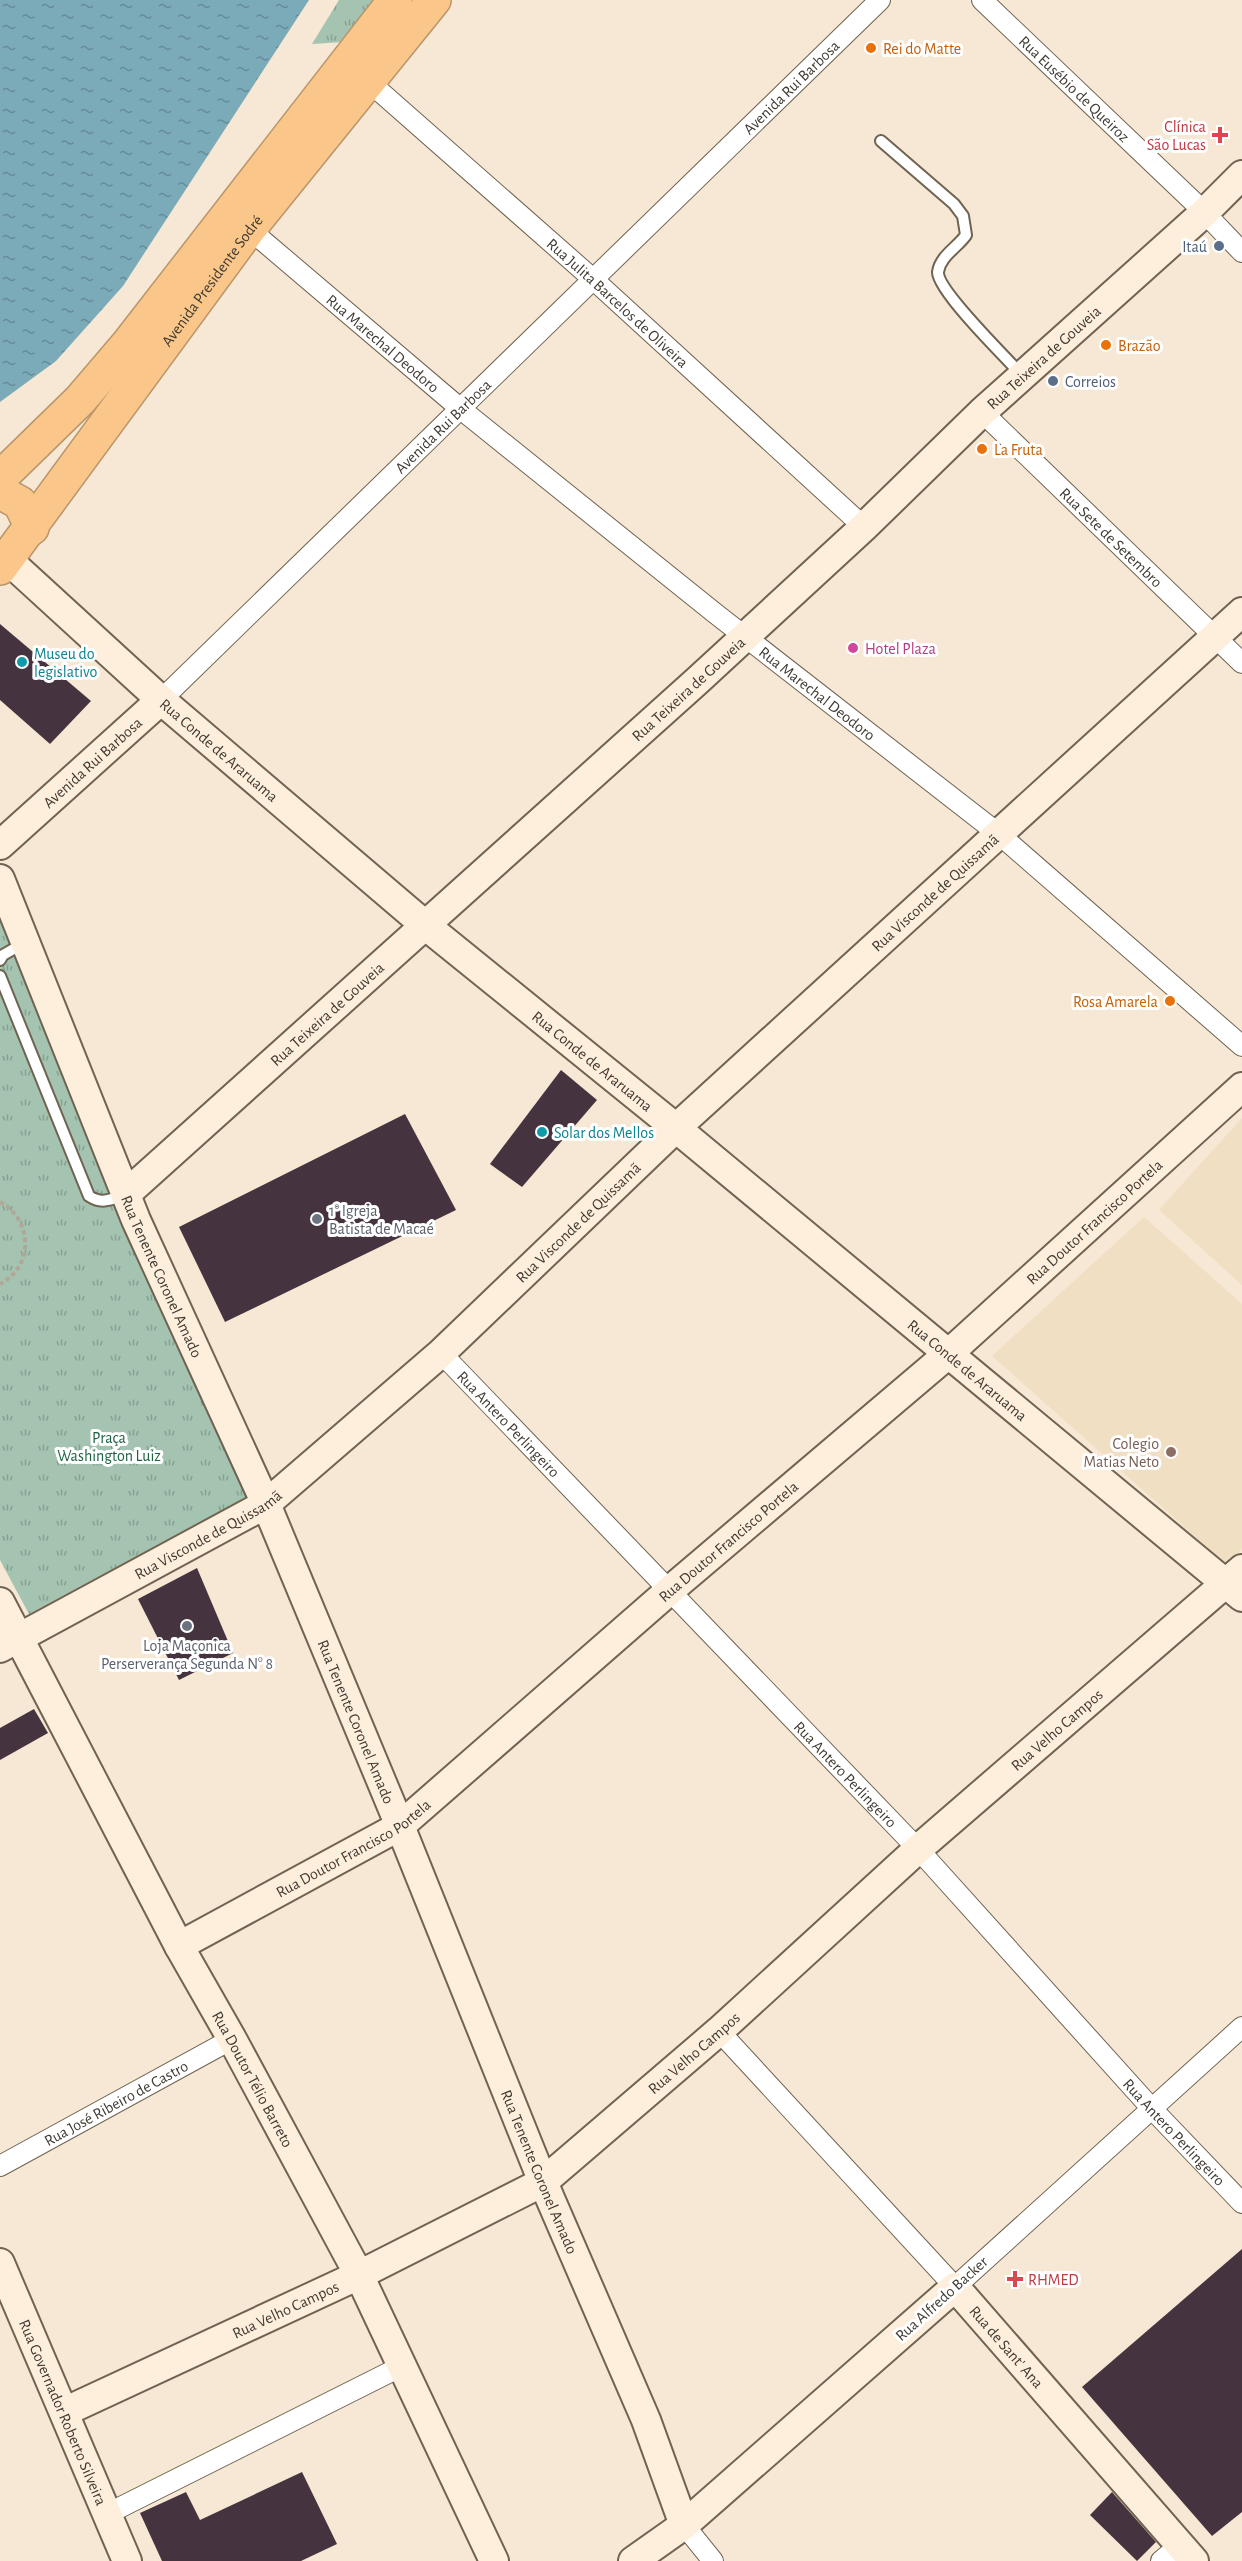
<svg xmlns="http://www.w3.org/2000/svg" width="1242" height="2561" font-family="'Alegreya Sans',sans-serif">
<defs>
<pattern id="park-tufts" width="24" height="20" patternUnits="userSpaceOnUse" patternTransform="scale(1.5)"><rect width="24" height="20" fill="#a4c4b1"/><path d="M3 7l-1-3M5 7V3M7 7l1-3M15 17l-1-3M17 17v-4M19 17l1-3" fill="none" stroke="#87a091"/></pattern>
<pattern id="water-ripples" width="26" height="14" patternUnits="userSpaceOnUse" patternTransform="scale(1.5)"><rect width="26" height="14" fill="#7baab9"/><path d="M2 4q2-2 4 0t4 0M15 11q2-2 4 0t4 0" fill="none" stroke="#668b97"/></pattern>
</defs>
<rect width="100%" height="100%" fill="#f6e8d4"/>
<g fill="#f0dfc3">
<path d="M1242,1118V1285L1159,1210Z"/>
<path d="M1144,1217L1242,1304V1549L1226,1564L992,1356Z"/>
</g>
<g fill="url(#park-tufts)">
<path d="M339,0H376L343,42L312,44Z"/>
<path d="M0,889L248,1496L29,1614L0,1560Z"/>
</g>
<path fill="url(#water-ripples)" d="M0,0H309L123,286L56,361L0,402Z"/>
<g fill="#45343f">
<path d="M0,624L91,701L50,744L0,700Z"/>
<path d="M561,1070L597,1100L522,1187L490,1164Z"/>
<path d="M405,1114L456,1210L225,1322L179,1227Z"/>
<path d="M197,1568L233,1653L179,1680L138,1599Z"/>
<path d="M34,1709L48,1733L0,1760V1728Z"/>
<path d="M1242,2249V2512L1212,2536L1082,2387Z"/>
<path d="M302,2472L337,2544L301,2561H162L140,2513L186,2492L200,2520Z"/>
<path d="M1112,2492L1156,2542L1137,2561L1090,2515Z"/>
</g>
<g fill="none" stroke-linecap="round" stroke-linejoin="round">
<g stroke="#6f6351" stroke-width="14">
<g id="lane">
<path d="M881,141L954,204L963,216L966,235C958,247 940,256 938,272C937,290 1007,359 1022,375"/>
<path d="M0,960L3,955L24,943"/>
<path d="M0,976L89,1196C102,1205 112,1199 126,1194"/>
</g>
</g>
<g stroke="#6f6351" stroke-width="22">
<g id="street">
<path id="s1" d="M982,0L1199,207L1242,252"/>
<path id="s2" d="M368,81L594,280L864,527"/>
<path id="s3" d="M249,229L462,410L716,614L1000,835L1242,1046"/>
<path id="s4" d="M982,412L1242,663"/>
<path id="s5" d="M161,700L880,0"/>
<path id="s6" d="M441,1353L918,1849L1153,2110L1242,2203"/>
<path d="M719,2031L955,2287L1242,2027"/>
<path id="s7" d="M0,2166L232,2039"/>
<path d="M107,2514L402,2366"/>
<path d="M684,2525L713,2561"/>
<path d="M1161,2561L1180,2545"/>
</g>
</g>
<g stroke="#6f6351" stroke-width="32">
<g id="secondary">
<path id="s8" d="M8,560L161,700L425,925L676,1128L1242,1597"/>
<path id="s9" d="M0,845L161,700"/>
<path id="s10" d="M0,879L136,1220L266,1504L400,1826L543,2182L646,2420L684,2525"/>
<path id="s11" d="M126,1194L697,681L864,527L982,412L1205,212L1242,175"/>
<path id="s12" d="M0,1602L179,1946L232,2039L359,2275L494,2561"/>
<path id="s13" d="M0,1648L266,1504L441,1353L676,1128L1242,612"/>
<path id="s14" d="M179,1946L400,1826L669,1591L947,1355L1242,1087"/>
<path id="s15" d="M0,2263L127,2561"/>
<path id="s16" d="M64,2412L359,2275L543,2182L719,2031L918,1849L1242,1569"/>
<path id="s17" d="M633,2561L684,2525L955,2287L1194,2561"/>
</g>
</g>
<g stroke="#b9956b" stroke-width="36">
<g id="highway">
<path d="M0,478L80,400L127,345L395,0"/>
<path d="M0,492L20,503L32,528"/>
<path id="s18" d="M0,568L249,229L434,0"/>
</g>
</g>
<path stroke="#b1a797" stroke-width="4" stroke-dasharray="4.5 3" stroke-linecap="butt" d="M0,1202C33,1219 34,1267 0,1284"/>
<use href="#lane" stroke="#fff" stroke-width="10"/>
<use href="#street" stroke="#fff" stroke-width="20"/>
<use href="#secondary" stroke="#feeedc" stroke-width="28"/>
<use href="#highway" stroke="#fbc689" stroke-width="33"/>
</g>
<g fill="#e8710a" stroke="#fff" stroke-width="2">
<circle cx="871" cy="48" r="6"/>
<circle cx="1106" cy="345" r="6"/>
<circle cx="982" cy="449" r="6"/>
<circle cx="1170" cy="1001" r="6"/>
</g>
<g fill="#e0444e" stroke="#fff" stroke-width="2">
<path d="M1217 126h6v6h6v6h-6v6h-6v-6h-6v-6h6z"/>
<path d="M1012 2270h6v6h6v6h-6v6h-6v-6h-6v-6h6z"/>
</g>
<g fill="#5c6f8a" stroke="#fff" stroke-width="2">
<circle cx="1219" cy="246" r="6"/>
<circle cx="1053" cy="381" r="6"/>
</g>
<circle fill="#d1479c" stroke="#fff" stroke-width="2" cx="853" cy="648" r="6"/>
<g fill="#0f9aa8" stroke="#fff" stroke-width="2">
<circle cx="22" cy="662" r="6"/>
<circle cx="542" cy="1132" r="6"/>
</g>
<g fill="#6b7280" stroke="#fff" stroke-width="2">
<circle cx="317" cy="1219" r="6"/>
<circle cx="187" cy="1626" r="6"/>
</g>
<circle fill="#8d6e63" stroke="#fff" stroke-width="2" cx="1171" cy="1452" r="6"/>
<g text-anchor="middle" stroke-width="6" stroke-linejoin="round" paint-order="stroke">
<g font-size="16" fill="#c56008" stroke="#fff" text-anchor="start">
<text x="883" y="54">Rei do Matte</text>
<text x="1118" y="351">Brazão</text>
<text x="994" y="455">La Fruta</text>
<text x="1158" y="1007" text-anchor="end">Rosa Amarela</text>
</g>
<g font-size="16" fill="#3f3a32" stroke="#fff">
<text dy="6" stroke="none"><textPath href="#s5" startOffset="879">Avenida Rui Barbosa</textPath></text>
<text dy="6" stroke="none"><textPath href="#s1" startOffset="128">Rua Eusébio de Queiroz</textPath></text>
<text dy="6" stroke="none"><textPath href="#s18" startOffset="357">Avenida Presidente Sodré</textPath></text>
<text dy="6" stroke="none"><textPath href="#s2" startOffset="334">Rua Julita Barcelos de Oliveira</textPath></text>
<text dy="6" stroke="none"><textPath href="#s3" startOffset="176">Rua Marechal Deodoro</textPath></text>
<text dy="6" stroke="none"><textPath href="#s11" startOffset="1242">Rua Teixeira de Gouveia</textPath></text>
<text dy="6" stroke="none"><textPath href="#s5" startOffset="393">Avenida Rui Barbosa</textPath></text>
<text dy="6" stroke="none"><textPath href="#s4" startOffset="180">Rua Sete de Setembro</textPath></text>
<text dy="6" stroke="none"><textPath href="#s11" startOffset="756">Rua Teixeira de Gouveia</textPath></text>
<text dy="6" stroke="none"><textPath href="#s3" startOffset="734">Rua Marechal Deodoro</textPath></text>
<text dy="6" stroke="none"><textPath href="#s8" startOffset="284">Rua Conde de Araruama</textPath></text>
<text dy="6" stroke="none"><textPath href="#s9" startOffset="124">Avenida Rui Barbosa</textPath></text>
<text dy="6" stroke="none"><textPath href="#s13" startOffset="1209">Rua Visconde de Quissamã</textPath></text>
<text dy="6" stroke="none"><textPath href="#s11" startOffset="270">Rua Teixeira de Gouveia</textPath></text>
<text dy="6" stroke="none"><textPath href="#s8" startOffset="770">Rua Conde de Araruama</textPath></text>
<text dy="6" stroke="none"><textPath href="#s13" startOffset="723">Rua Visconde de Quissamã</textPath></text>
<text dy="6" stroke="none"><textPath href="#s14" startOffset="1172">Rua Doutor Francisco Portela</textPath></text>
<text dy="6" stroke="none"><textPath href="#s10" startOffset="429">Rua Tenente Coronel Amado</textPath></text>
<text dy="6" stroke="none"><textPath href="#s8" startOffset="1256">Rua Conde de Araruama</textPath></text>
<text dy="6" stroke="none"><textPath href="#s6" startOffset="98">Rua Antero Perlingeiro</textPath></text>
<text dy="6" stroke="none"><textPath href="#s13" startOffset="237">Rua Visconde de Quissamã</textPath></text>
<text dy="6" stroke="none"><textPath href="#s14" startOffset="686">Rua Doutor Francisco Portela</textPath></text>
<text dy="6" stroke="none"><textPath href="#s10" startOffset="915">Rua Tenente Coronel Amado</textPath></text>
<text dy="6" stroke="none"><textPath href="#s16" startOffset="1216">Rua Velho Campos</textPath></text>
<text dy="6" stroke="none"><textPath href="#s6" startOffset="584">Rua Antero Perlingeiro</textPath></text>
<text dy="6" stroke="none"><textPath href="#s14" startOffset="200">Rua Doutor Francisco Portela</textPath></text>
<text dy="6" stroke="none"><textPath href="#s16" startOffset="730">Rua Velho Campos</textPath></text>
<text dy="6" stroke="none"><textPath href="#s12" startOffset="540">Rua Doutor Télio Barreto</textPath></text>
<text dy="6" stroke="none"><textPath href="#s7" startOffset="132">Rua José Ribeiro de Castro</textPath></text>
<text dy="6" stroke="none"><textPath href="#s6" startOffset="1070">Rua Antero Perlingeiro</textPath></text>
<text dy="6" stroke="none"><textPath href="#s10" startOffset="1401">Rua Tenente Coronel Amado</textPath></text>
<text transform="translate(941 2298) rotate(-42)" y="6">Rua Alfredo Backer</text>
<text dy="6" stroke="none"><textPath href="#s16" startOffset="244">Rua Velho Campos</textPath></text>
<text dy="6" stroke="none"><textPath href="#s17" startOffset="502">Rua de Sant' Ana</textPath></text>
<text dy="6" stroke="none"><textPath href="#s15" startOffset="162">Rua Governador Roberto Silveira</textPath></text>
</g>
<g font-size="16" fill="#be3a42" stroke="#fff" text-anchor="end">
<text x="1206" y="132">Clínica<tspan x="1206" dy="18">São Lucas</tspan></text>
<text x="1028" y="2285" text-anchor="start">RHMED</text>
</g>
<g font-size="16" fill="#4e5e75" stroke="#fff" text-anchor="end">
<text x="1207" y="252">Itaú</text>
<text x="1065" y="387" text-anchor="start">Correios</text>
</g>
<g font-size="16" fill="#b23c85" stroke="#fff" text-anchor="start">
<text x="865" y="654">Hotel Plaza</text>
</g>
<g font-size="16" fill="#0d838f" stroke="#fff" text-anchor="start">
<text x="34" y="659">Museu do<tspan x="34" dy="18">legislativo</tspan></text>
<text x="554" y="1138">Solar dos Mellos</text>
</g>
<g font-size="16" fill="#5b616d" stroke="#fff" text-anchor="start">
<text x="329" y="1216">1° Igreja<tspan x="329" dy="18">Batista de Macaé</tspan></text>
<text x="187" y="1651" text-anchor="middle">Loja Maçonica<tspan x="187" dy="18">Perserverança Segunda N° 8</tspan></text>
</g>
<g font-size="16" fill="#1e6243" stroke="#fff">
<text x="109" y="1443">Praça<tspan x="109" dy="18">Washington Luiz</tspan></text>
</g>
<g font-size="16" fill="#785e54" stroke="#fff" text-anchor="end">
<text x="1159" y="1449">Colegio<tspan x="1159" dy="18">Matias Neto</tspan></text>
</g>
</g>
</svg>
